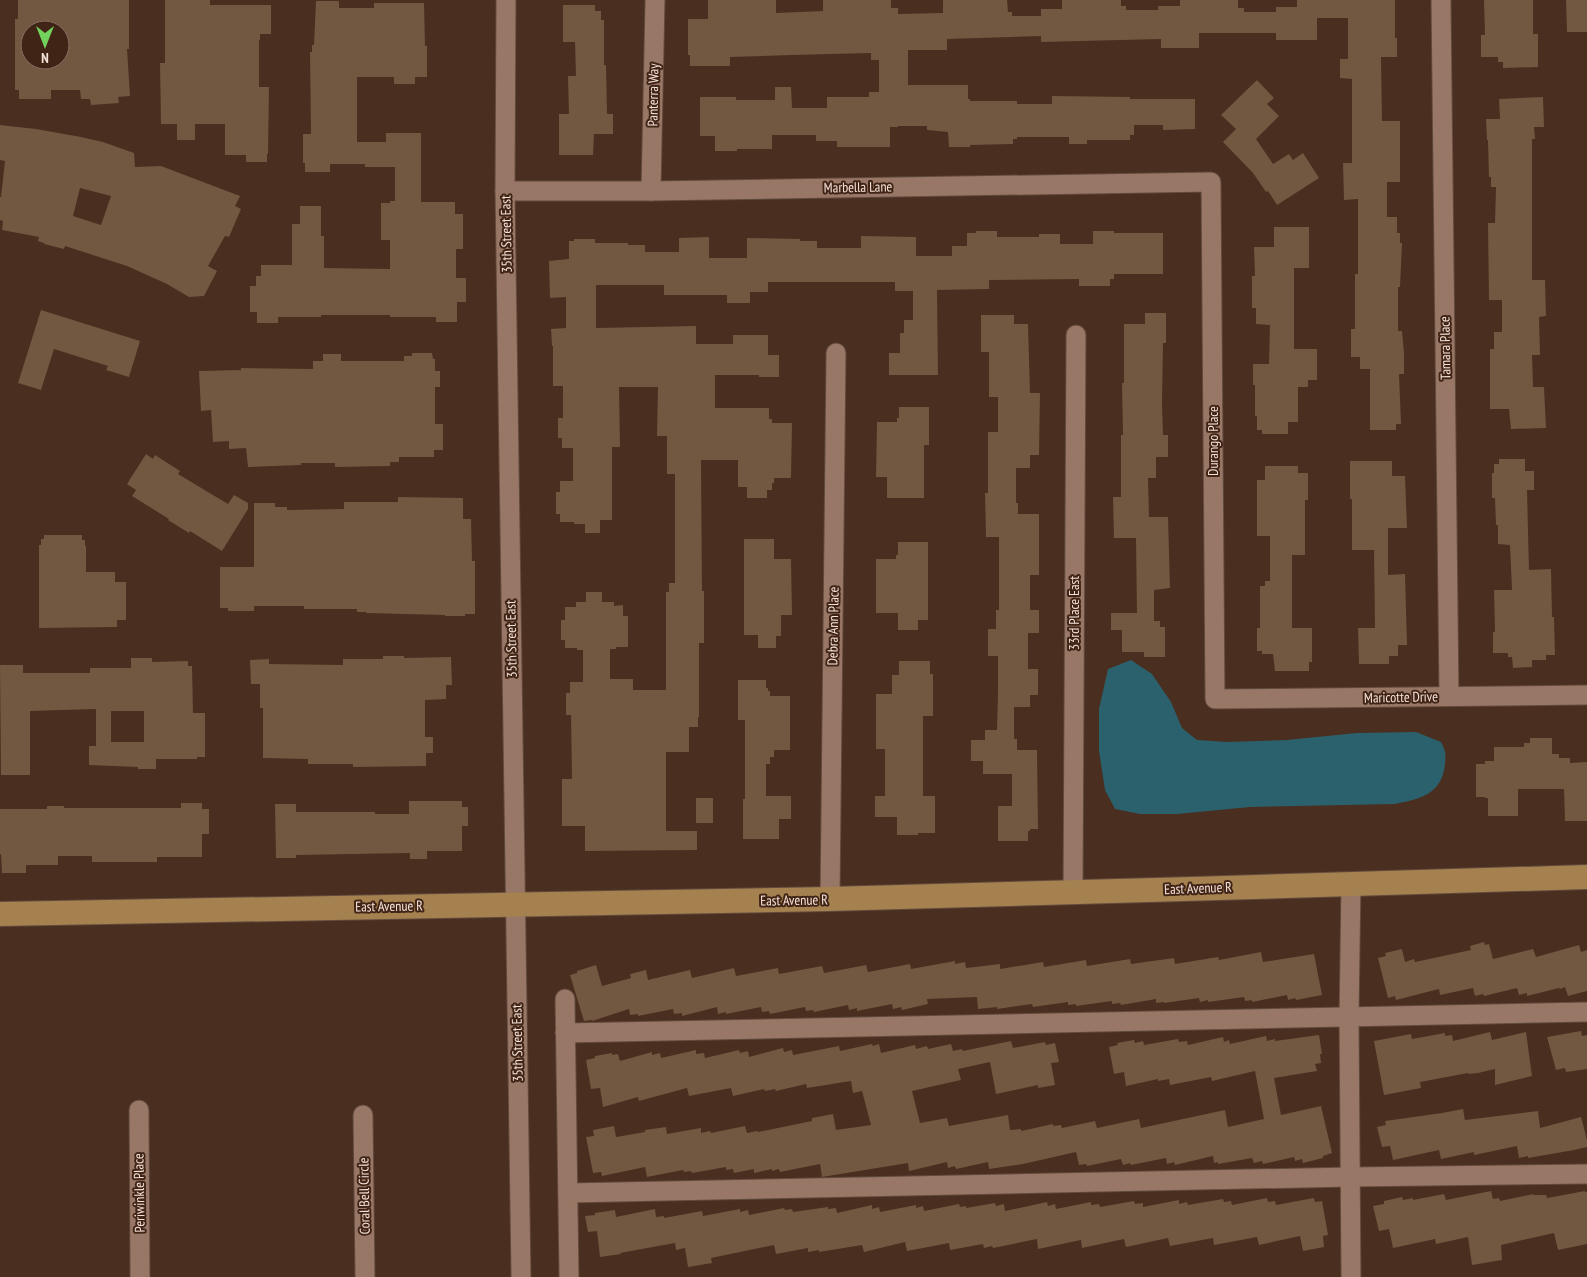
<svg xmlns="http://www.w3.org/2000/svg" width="1587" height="1277" font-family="'PT Sans Narrow',sans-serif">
<rect width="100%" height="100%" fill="#4a2e1f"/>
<path fill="#2b616d" d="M1131,660L1152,674L1171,702L1182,728L1197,740L1227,742L1287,740L1357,733L1416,732L1441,742C1446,752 1446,754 1445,764C1442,794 1421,799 1395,804L1250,807L1177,814H1140L1115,809L1105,790L1099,751V709L1108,669Z"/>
<g fill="#725741" fill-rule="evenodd">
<path d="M18,0H129V49H127L130,96L118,97L119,103L91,105L90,99H81L80,90H51V99H19V90H15V19H18ZM30,30H60V63H30Z"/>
<path d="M165,0H210V5H271V34H260V40H259V87H269L268,154H267V162H246V155H225V124H195V140H177V124H161L160,63H165Z"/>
<path d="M708,0H776V13L823,11V0H891V8H898V14L943,13V0H1007L1008,12H1012V16H1041V9H1062V0H1121V6H1126V10H1158V6H1180V0H1238V8H1244V12H1276V7H1297V0H1395V38H1397V57H1381L1382,121H1400V182H1387V217H1397V233H1400V243H1402L1400,287H1398V331H1402L1404,353V374H1399L1401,424H1396V430H1370V369H1360V357H1351V329H1355V274H1358V199L1344,200L1343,163H1352V79L1340,78V59H1348V18H1317V40H1276V33H1199V48H1161V39L1041,42V36L947,39V50H908V85H968V99H970V101H1017V104H1052V96L1130,97V99H1195V129L1163,130V125H1134V135H1130V140H1087V144H1069V137H1017V139H1013V144L970,145V147H949L948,132L927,130V126H898V127H890V147H837V141H816V135H772V149H737V151H715V136H700V97H736V100H775V87H791L792,108H827V97H869V92H879V60H871V53L792,55L730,57V66H690V55H688V19H708Z"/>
<path d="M1484,0H1533V34H1538V67L1503,68V62H1498V57H1481V35H1485Z"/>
<path d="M1566,0H1587V32H1567Z"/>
<path d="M316,1H338L339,2V8H374V3H424L425,46H427V77H415V84H394V77H357V142H386V133H421V202H455V214H463V249H456V278H466V302H457V322H436V317H390V315H321V317H278V323H257V312H250V286H256V276H261V265H292V224H300V206H321V236H324V268L390,269V240H381V203H390V201H395V167H365V164H330V172H305V163H303V134H311L310,52H312V45H314Z"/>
<path d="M563,5H595V11H601V20H604V65H606L607,114H613V134H594L593,155H559V114H569L568,76H576L575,42H563Z"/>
<path d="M1257,80L1274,98L1267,104L1279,116L1256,139L1273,164L1289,154L1293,160L1303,153L1319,178L1277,205L1268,191L1266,192L1253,173L1223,142L1236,129L1221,115Z"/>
<path d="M1543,97L1544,127H1534L1535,139H1532V280H1545L1546,316L1539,317L1540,355H1532L1533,387H1544L1546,428L1511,429L1509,409H1490V349H1494V332H1502V300H1489L1488,223H1495L1496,187H1491V177H1489L1488,140H1487L1486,119H1500L1499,99Z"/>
<path d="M0,125L36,129L81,137L103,142L134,153L135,167L161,166L240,196L235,206L241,209L229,237L225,236L208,266L217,271L204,296L189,297L167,284L127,266L65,246L64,249L44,244V243L38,241L39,237L2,230L3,221L0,220V197H1L5,161L0,160ZM80,188L111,196L101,225L73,216Z"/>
<path d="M1274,227H1309V268H1294V349H1317V380H1308V387H1298V422H1288V434H1262V430H1257V416H1255V385H1253V364H1269L1270,325L1256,324V308H1252V276H1255L1254,247H1274Z"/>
<path d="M976,231H997V237H1039V234H1060V244H1093V231H1114V233H1163V274H1114V279H1110V286H1079V279L989,280V289L937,290L938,375H889V353H900V333H904V320H913V291H895V282H768V292H750V303H727V295H664V285H596V328L696,326V344H733V335H768V355H779V377H759V375H715V408H769V419H772V423H792L791,478H774V483H772V490H767V498H747V487H738V460H701L702,591H704V643H699V717H698V727H689V752H666V831H697V850L585,851V826H562V779H572L571,715H566V693H570V682H583V650H577V648H565V640H561V620H565V607H576V602H586V592H602V602H614V606L623,605V616H628V647H616V649H610V679H633V690H666V592H669V583H675V474H667V436H657L658,387H619L620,447H612V520H600V533H585V524H574V522H560V514H556V492H560V481H573V448H562V438H558V418H563V386H553V346H552L551,329L566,328V297L550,298L549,261L569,259V241H574V239H595V243H628V245H645V252H679V238L709,237V258H747V238L800,239V241H817V248H861V236L916,237V256H952V246H967V233H976Z"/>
<path d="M41,310L140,341L129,377L106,370L108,366L54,349L41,390L18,383Z"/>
<path d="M1145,313H1166V343H1163L1162,403L1163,435H1168V457H1156V478H1148L1149,517H1168L1170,588L1154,590V621H1160V627H1165V657H1144V652H1122V630H1111V613H1137L1136,538H1114L1113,497H1121V435H1123L1122,383H1124V324H1145Z"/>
<path d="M981,315H1014V324H1028L1030,393H1040L1039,455H1030V468H1016V503H1018V514H1039V575H1030V610H1039V633H1028V669H1038V695H1030V707H1014V739H1017V750H1037L1038,829H1030V831H1028V841H998V806H1012V774H983V761H971V740H985V730H997L998,694V656H988V629H996V610H999V537H986L985,493H988V432H998V397H989V352H981Z"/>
<path d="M412,353H432L433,359H435V371H440V387H435V424H443V450H434V457H399V462H390V466L335,467V463H301V465L248,467L246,448L229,449V441L213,442L211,410L201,411L199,371L241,370V368L313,369V361H323V354H341V361H404V356H412Z"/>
<path d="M899,407H929V445H924V498H887V477H876L877,422H897V418H899Z"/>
<path d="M146,454L153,459L155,455L180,471L178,474L228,504L234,495L248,503V509L222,551L190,531L189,533L168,520L169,519L132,496L136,490L127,484Z"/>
<path d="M1499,459H1525V471H1534V490H1527L1529,570L1551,569L1552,617H1554L1555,655H1546V660H1532V667L1513,668L1512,657H1508V653H1493V632H1495L1494,590H1512L1510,545L1498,544V525H1496L1495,498H1492V473H1494V464H1499Z"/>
<path d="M1350,461H1392V476H1405L1407,528H1388V575L1405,574L1407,645H1398V656H1389V664H1359L1358,628H1375L1374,550H1352V499H1350Z"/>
<path d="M1265,466H1298V473H1308V500H1305V555H1292V628H1312V662H1309V671H1275L1273,654H1262V651H1257V628H1260V586H1265V581H1270V536H1257V480H1265Z"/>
<path d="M398,497L463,498V519H471L472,561H475V614H465V616H445V615L366,613V612H357V609H304V606H254V611H228V608H220V567H254V503H275V507H287V510L344,509V502H398Z"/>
<path d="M44,535H82V540H85V546H86V572H115V582H126V620H117V627L39,628V545H41V539H44Z"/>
<path d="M744,539H774V559H791L792,615H781V636H776V648H758V635H744Z"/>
<path d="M898,542H928V620H918V630H898V613H876V559H896V555H898Z"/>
<path d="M383,656H404V658L451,657L452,685H446V699L425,700V737H433V753H426V766L353,767V764H308V759L263,758V708H260V684H251L250,660L269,659V664L343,665V659H383Z"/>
<path d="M131,658H152V662L188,661V666H192L193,713H205V757H197V759H156V769H138V767L89,765V746H96V709L30,711V775H1L0,665H23V673H90V668H131ZM111,711H144V742H111Z"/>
<path d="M899,661H930V674H933V716H923V796H935V833H918V835H897V817H875V796H885V749H876V694H892V675H899Z"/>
<path d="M738,680H766V688H768V691H770V696H790V750H774V757H770V764H766V796H791V819H779V839H743V799H745V720H738Z"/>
<path d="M1530,738H1552V754H1559V758H1570V763L1587,762V821H1565L1564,789H1518V816H1488V798H1485V797H1476V764H1485V761H1494V747H1524V743H1530Z"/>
<rect x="696" y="798" width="17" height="25"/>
<path d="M409,801H462V807H468V826H462V851H427V859H410V853L296,855V858H276L275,804H296V812H375V814H409Z"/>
<path d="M181,803H202V809H209V834H202V857H157V862H92V856H58V865H26V873H2L1,854H0V809H47V806H64V808H181Z"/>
<path d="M1484,942L1485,945L1489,944L1493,959L1533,949L1536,957L1579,945L1581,952L1587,950V991L1568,996L1565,987L1560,989L1559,988L1527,996V993L1519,995L1517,988L1484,996L1483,994L1475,996L1473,988L1440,995L1439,989L1396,1000L1395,996L1388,998L1378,958L1386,956L1385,953L1402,949L1405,962L1414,959L1415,962L1471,950L1470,946Z"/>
<path d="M1261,952L1263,962L1314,954L1322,995L1296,1000L1295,998L1288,1000L1287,995L1252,1002V1000L1245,1001L1244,997L1208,1002V1000L1200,1002L1199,998L1164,1003V1002L1156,1003V999L1121,1005L1120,1003L1112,1004V1001L1076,1006V1004L1068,1005V1002L1033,1007L1032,1004L997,1009V1007L978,1009L977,997L927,999L928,1004L902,1010L901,1007L893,1009L892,1004L857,1011V1008L849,1010L848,1005L814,1012L813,1010L806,1011L805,1007L770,1014L769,1011L762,1012L761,1007L726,1014V1012L718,1014L717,1007L682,1016V1013L674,1014L673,1009L638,1016V1014L630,1015L629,1009L592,1021V1020L584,1021L570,975L577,973V971L596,965L602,986L631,978L630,974L646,970L648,980L690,970L692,978L734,968L736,976L778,968L779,974L822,966L824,973L866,965L868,972L910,964L911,969L955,961V964L965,962L966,968L1000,964V969L1043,962L1044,967L1086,960L1087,966L1130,959L1131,964L1174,958L1175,964L1218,957L1219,960Z"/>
<path d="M1581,1031L1582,1036L1587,1035V1069L1566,1072L1565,1068L1556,1070L1547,1037Z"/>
<path d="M1490,1032L1492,1040L1526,1032L1532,1076L1495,1085V1069L1478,1073L1469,1074L1468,1073L1420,1082L1421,1088L1384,1095L1374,1041L1411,1034L1412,1039L1445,1033V1036L1452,1035L1453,1041Z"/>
<path d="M1319,1035L1322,1054H1320L1321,1063L1315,1064L1317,1071L1274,1078L1281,1115L1321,1106L1332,1153L1323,1156V1158L1303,1163L1302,1159L1295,1161L1294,1157L1263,1164L1262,1161L1254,1163L1252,1158L1218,1164V1162L1214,1163L1213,1156L1175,1165L1174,1162L1167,1164L1166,1158L1131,1165L1130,1163L1123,1165L1121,1159L1087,1166L1086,1164L1079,1165L1076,1152L1023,1164L989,1169L988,1162L956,1169L955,1166L948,1168L947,1162L909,1171L908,1163L822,1177L820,1164L780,1172L779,1169L772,1171V1169L754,1173V1169L734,1173L733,1169L726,1170V1167L692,1173L691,1171L684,1172L683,1170L647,1177L645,1167L602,1176L601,1172L593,1173L586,1137L594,1136L593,1130L614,1126L616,1137L645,1132V1130L666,1127L667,1134L701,1128V1133L710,1131L711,1133L745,1126L747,1133L757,1131L758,1132L812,1121V1118L833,1114L836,1130L871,1125L862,1091L853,1093L851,1081L807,1088L806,1084L776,1091L775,1089L765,1091L764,1089L733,1096L731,1088L689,1096L687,1088L639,1101L638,1097L603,1107L600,1088L591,1089L586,1060L595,1058V1056L612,1053V1055L618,1054L620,1061L652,1052V1055L660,1053L661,1058L696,1050V1054L704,1053L705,1058L739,1050L740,1053L748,1051L749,1057L783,1048L784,1052L792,1050L793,1055L839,1046L840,1051L872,1044L873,1046L879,1044L881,1053L915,1045L916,1049L927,1046L928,1049L951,1044L953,1051L962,1049L963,1051L1011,1041L1013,1048L1045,1042L1046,1045L1055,1043L1059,1062L1051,1063L1055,1085L1038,1088V1085L996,1094L990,1062L958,1069L961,1080L912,1091L920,1123L947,1118L949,1126L1008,1115L1010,1130L1021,1129V1131L1053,1124V1126L1061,1125L1062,1128L1095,1121L1097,1128L1139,1119L1141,1128L1225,1110L1228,1127L1264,1119L1255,1071L1212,1081L1211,1077L1170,1085L1169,1079L1158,1081V1079L1126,1086L1124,1072L1114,1074L1109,1047L1118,1045L1117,1043L1134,1040L1135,1043L1143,1041L1144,1045L1178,1039L1179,1042L1187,1041L1188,1045L1223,1037L1224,1042L1229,1040L1230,1044L1266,1036L1267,1041L1275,1039V1041Z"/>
<path d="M1463,1109L1465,1120L1538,1111L1540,1128L1581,1117L1587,1140V1147L1574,1150L1528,1158V1156L1519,1158L1517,1146L1474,1155V1152L1441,1159L1439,1150L1393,1160L1390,1146L1382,1147L1377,1127L1386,1125L1385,1121L1442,1113Z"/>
<path d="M1491,1191L1493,1199L1499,1198L1500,1201L1533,1194V1195H1546L1547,1198L1585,1191V1192H1587V1244L1558,1250L1554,1233L1501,1245L1502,1260L1472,1265L1468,1237L1436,1244L1435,1239L1393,1248L1389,1229L1379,1231L1373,1206L1384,1204V1201L1402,1197L1403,1200L1413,1198V1200L1444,1194L1446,1200Z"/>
<path d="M1267,1198L1268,1202L1275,1201L1276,1205L1314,1198L1315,1202L1322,1201L1328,1235L1323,1236L1324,1247L1303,1251L1300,1236L1259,1245L1257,1237L1214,1245L1213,1238L1170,1246L1168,1238L1126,1247L1124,1239L1082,1248L1081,1240L1038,1249L1037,1239L993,1248L992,1246L984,1248L983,1244L950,1250L949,1243L907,1251L905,1242L864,1252L862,1245L819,1252V1250L808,1252V1248L776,1254L774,1245L711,1258L712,1263L688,1267L685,1248L676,1250L675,1243L620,1253L621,1254L600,1257L597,1231L588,1232L585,1216L595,1215V1213L615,1210L616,1217L655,1209L656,1217L664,1216V1218L702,1211L703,1216L740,1209V1212L748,1210L749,1215L784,1208L785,1210L792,1209L793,1212L828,1207V1209L836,1208L837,1213L872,1205V1209L879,1207L880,1212L916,1205V1208L923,1206L924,1211L959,1204L960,1207L966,1206V1208L995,1203L996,1206L1004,1204L1005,1211L1047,1202L1048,1206L1055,1204L1056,1209L1091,1202V1205L1099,1204L1100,1207L1134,1201L1135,1204L1143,1203V1207L1179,1200V1204L1187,1202L1188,1205L1223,1199L1224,1202L1231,1201L1232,1205Z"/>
</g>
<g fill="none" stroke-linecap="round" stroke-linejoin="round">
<g stroke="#624a3d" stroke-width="21">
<g id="minor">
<path d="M506,0L505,191L521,1277"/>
<path d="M1441,0L1449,696"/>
<path d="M505,191H651L1211,182L1215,699L1587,695"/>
<path d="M651,191L655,0"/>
<path d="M1351,883L1349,1017L1351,1277"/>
<path d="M1073,892L1076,335"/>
<path d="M830,899L836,353"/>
<path d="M565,999L569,1277"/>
<path d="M565,1033L1587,1012"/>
<path d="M139,1110L140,1277"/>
<path d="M363,1115L365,1277"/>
<path d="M568,1193L1350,1177L1587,1174"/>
</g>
</g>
<g stroke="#624a3d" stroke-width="26">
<path id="major" d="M0,914C276,907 553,906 829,899C1082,894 1334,883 1587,877"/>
</g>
<use href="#minor" stroke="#987766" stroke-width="19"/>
<use href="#major" stroke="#a4814f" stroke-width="24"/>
</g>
<g text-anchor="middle" stroke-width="4" stroke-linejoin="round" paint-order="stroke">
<g font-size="14" fill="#f4e1d7" stroke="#402415">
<text transform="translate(653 95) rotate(-89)" y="5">Panterra Way</text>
<text transform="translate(858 187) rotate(-1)" y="5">Marbella Lane</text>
<text transform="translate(506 234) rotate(-91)" y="5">35th Street East</text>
<text transform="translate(1445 348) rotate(-91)" y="5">Tamara Place</text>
<text transform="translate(1213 441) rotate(-90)" y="5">Durango Place</text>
<text transform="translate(1074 613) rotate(-90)" y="5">33rd Place East</text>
<text transform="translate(833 626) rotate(-89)" y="5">Debra Ann Place</text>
<text transform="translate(511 639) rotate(-91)" y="5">35th Street East</text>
<text transform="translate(1401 697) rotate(-1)" y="5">Maricotte Drive</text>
<text transform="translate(1198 888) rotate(-2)" y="5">East Avenue R</text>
<text transform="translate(794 900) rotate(-1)" y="5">East Avenue R</text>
<text transform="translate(389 906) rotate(-1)" y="5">East Avenue R</text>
<text transform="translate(517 1043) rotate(-91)" y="5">35th Street East</text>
<text transform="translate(139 1193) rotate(-91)" y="5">Periwinkle Place</text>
<text transform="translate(364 1196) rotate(-91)" y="5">Coral Bell Circle</text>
</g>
</g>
<g transform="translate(45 45) rotate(180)"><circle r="24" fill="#402415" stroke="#887063"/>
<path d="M0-4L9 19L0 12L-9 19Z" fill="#72d25d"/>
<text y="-8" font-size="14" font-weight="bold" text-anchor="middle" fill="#f4e1d7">N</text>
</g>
</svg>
